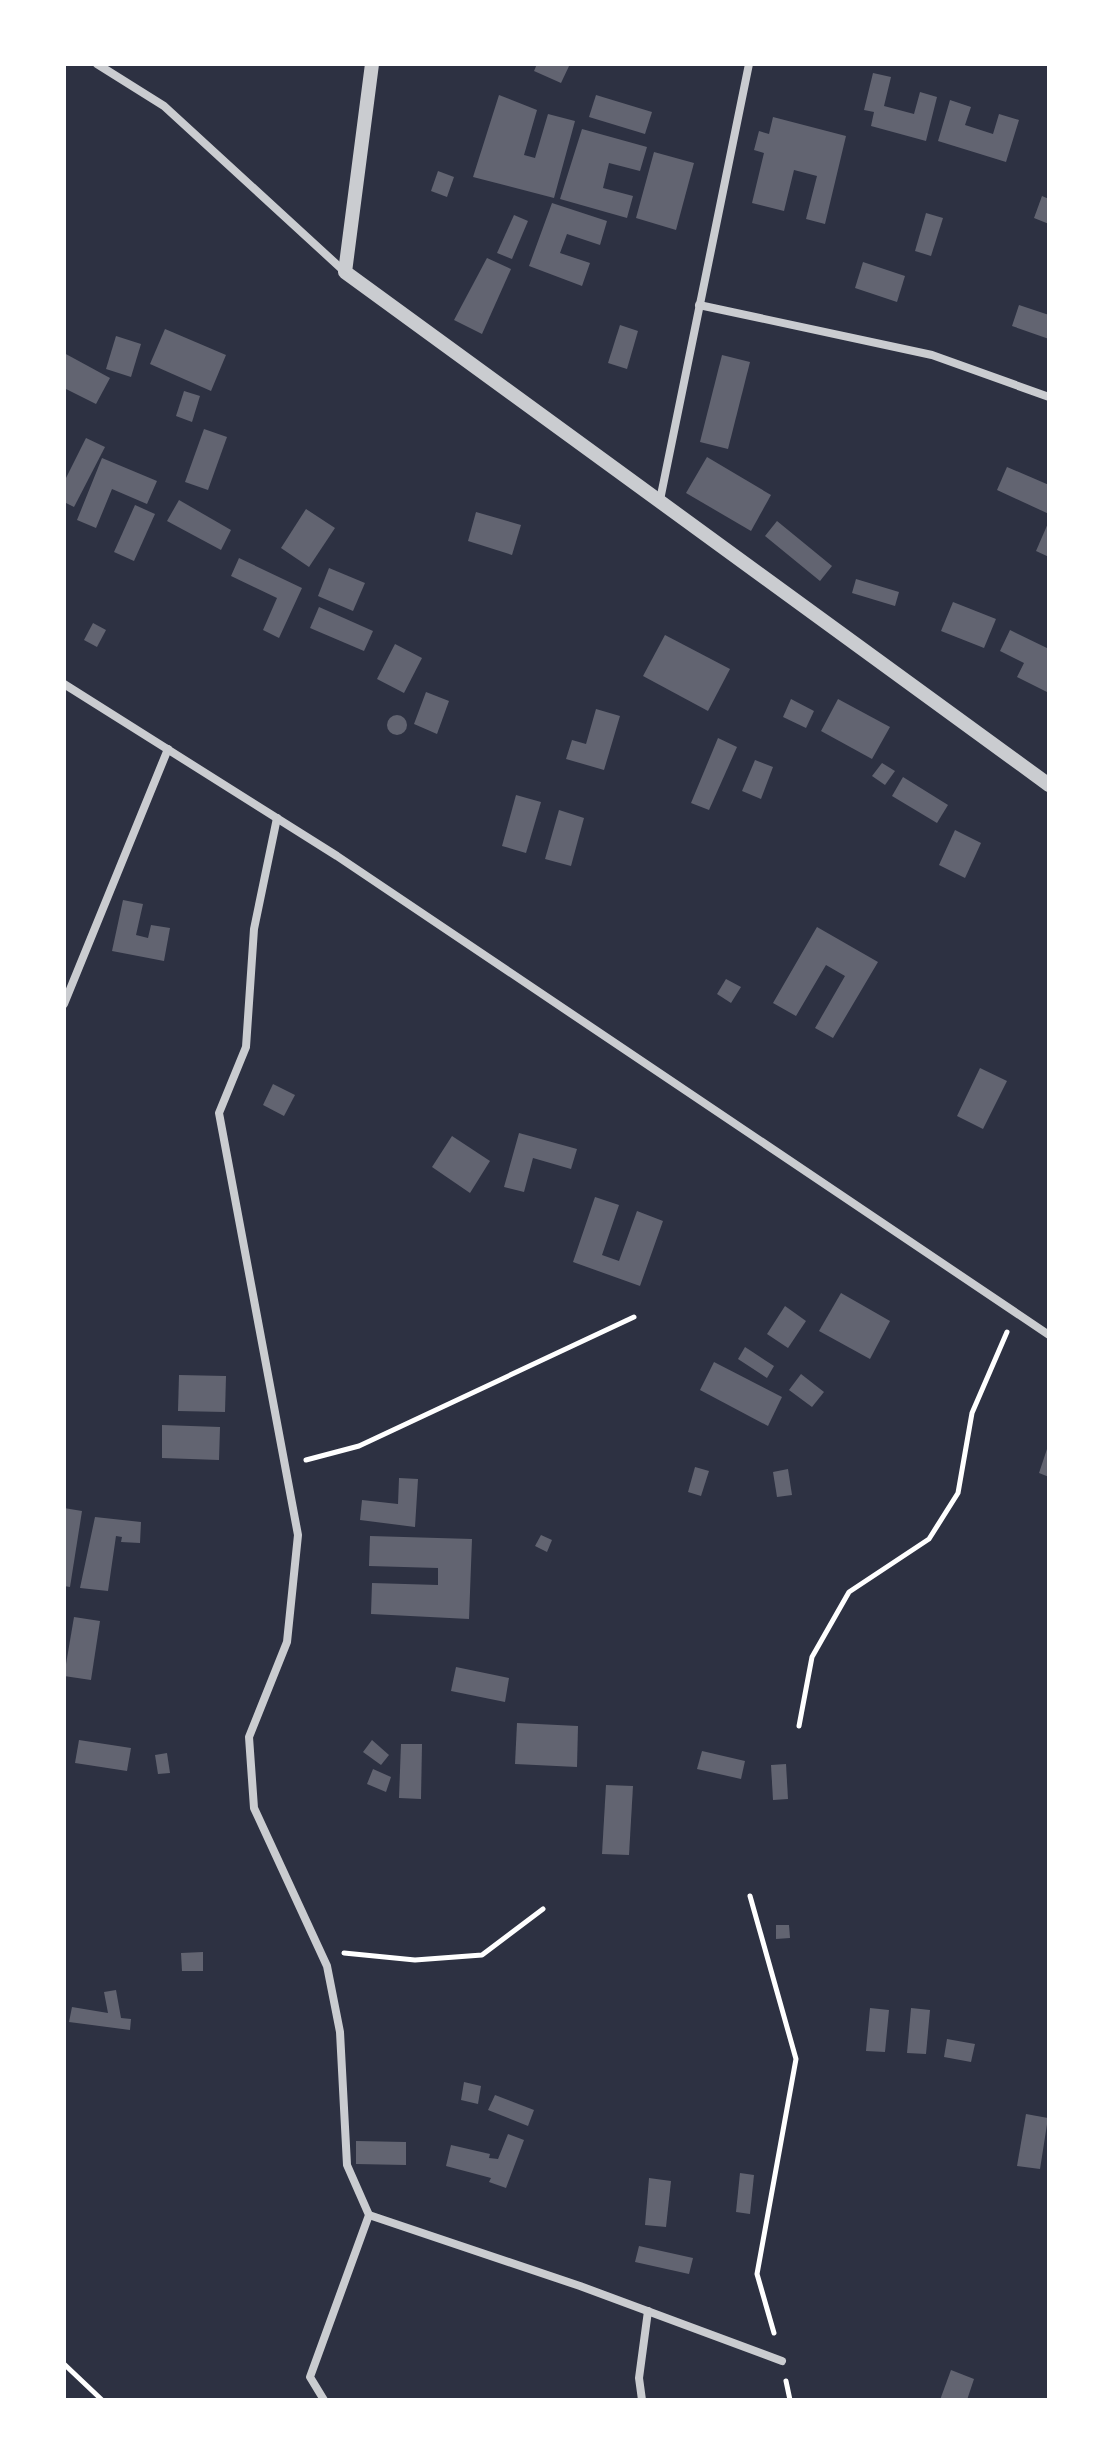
<svg xmlns="http://www.w3.org/2000/svg" width="1113" height="2464" font-family="'Libre Baskerville',serif">
<rect width="100%" height="100%" fill="#2d3142"/>
<g fill="#626471">
<path d="M537,64H570L561,83L534,71Z"/>
<path d="M873,73L891,77L884,106L914,114L920,92L937,97L926,141L871,126L874,112L864,110Z"/>
<path d="M499,95L537,110L524,155L535,158L548,114L575,121L554,198L473,177Z"/>
<path d="M596,95L652,112L645,134L589,117Z"/>
<path d="M950,100L971,107L965,125L993,134L999,114L1019,120L1006,162L938,141Z"/>
<path d="M773,117L846,136L825,224L806,219L817,176L794,170L784,211L752,203L764,153L754,150L759,131L769,134Z"/>
<path d="M582,129L647,147L640,171L609,163L603,188L633,196L627,218L560,199Z"/>
<path d="M654,152L694,163L676,230L636,218Z"/>
<path d="M438,171L454,177L447,197L431,191Z"/>
<path d="M1042,196L1049,199V224L1034,218Z"/>
<path d="M552,203L607,221L600,245L567,234L560,253L590,263L582,286L529,266Z"/>
<path d="M926,213L943,218L931,256L915,251Z"/>
<path d="M514,215L528,221L512,259L497,253Z"/>
<path d="M487,258L511,269L482,334L454,320Z"/>
<path d="M863,262L905,276L897,302L855,288Z"/>
<path d="M1019,305L1049,315V339L1012,326Z"/>
<path d="M620,325L638,331L627,369L608,363Z"/>
<path d="M165,329L226,355L211,391L150,364Z"/>
<path d="M116,336L141,344L131,377L106,369Z"/>
<path d="M64,353L110,378L96,404L64,388Z"/>
<path d="M722,355L750,362L728,449L700,442Z"/>
<path d="M184,391L200,396L192,422L176,416Z"/>
<path d="M204,429L227,437L208,490L185,482Z"/>
<path d="M86,438L105,447L74,507L64,502V482Z"/>
<path d="M707,457L771,495L751,531L686,493Z"/>
<path d="M102,458L157,481L147,504L112,489L96,528L77,520Z"/>
<path d="M1007,467L1049,485V514L997,490Z"/>
<path d="M179,500L231,530L221,550L167,521Z"/>
<path d="M135,505L155,514L134,561L114,552Z"/>
<path d="M306,509L335,528L309,567L281,548Z"/>
<path d="M476,512L521,525L512,555L468,541Z"/>
<path d="M777,521L832,566L820,581L765,536Z"/>
<path d="M1049,521V557L1036,551Z"/>
<path d="M239,558L302,588L279,638L263,630L277,598L231,576Z"/>
<path d="M329,568L365,583L353,611L318,596Z"/>
<path d="M856,579L899,592L895,606L852,593Z"/>
<path d="M953,602L996,619L984,648L941,631Z"/>
<path d="M319,607L373,631L364,651L310,628Z"/>
<path d="M93,623L106,630L97,647L84,640Z"/>
<path d="M1010,630L1049,649V693L1017,677L1024,663L1000,651Z"/>
<path d="M665,635L730,669L708,711L643,676Z"/>
<path d="M395,644L422,658L404,693L377,679Z"/>
<path d="M426,692L449,701L437,734L414,724Z"/>
<path d="M791,699L814,711L806,728L783,717Z"/>
<path d="M838,699L890,727L872,759L821,731Z"/>
<path d="M596,709L620,716L604,770L566,759L572,740L586,744Z"/>
<circle cx="397" cy="725" r="10"/>
<path d="M718,738L737,747L709,810L691,803Z"/>
<path d="M755,760L773,767L761,799L742,791Z"/>
<path d="M882,763L895,771L885,785L872,776Z"/>
<path d="M903,777L948,805L937,823L892,796Z"/>
<path d="M516,795L541,802L526,853L502,846Z"/>
<path d="M559,810L584,818L571,866L545,859Z"/>
<path d="M955,830L981,843L965,878L939,865Z"/>
<path d="M123,900L143,904L136,935L148,938L151,925L170,928L164,961L112,951Z"/>
<path d="M817,927L878,962L833,1038L815,1028L845,976L826,965L796,1016L773,1003Z"/>
<path d="M726,979L741,987L731,1003L717,994Z"/>
<path d="M980,1068L1007,1081L983,1129L957,1116Z"/>
<path d="M273,1084L295,1095L284,1116L263,1105Z"/>
<path d="M519,1133L577,1149L571,1169L533,1158L524,1192L504,1187Z"/>
<path d="M452,1136L490,1161L470,1193L432,1167Z"/>
<path d="M595,1197L619,1205L602,1255L619,1261L637,1211L663,1221L640,1286L573,1262Z"/>
<path d="M841,1293L890,1321L870,1359L819,1331Z"/>
<path d="M785,1306L806,1321L788,1348L767,1334Z"/>
<path d="M745,1347L774,1366L767,1378L738,1359Z"/>
<path d="M714,1362L782,1397L768,1426L700,1390Z"/>
<path d="M801,1374L824,1392L812,1407L789,1390Z"/>
<path d="M179,1375L226,1376L225,1412L178,1411Z"/>
<path d="M162,1425L220,1427L219,1460L162,1458Z"/>
<path d="M1049,1443V1477L1039,1473Z"/>
<path d="M695,1467L709,1471L701,1496L688,1492Z"/>
<path d="M788,1469L792,1495L777,1497L773,1472Z"/>
<path d="M399,1478L418,1479L415,1527L360,1520L362,1500L398,1504Z"/>
<path d="M64,1508L82,1511L70,1587L64,1586Z"/>
<path d="M95,1517L141,1522L140,1543L121,1542L122,1537L116,1536L108,1591L80,1588Z"/>
<path d="M541,1535L552,1540L547,1552L535,1546Z"/>
<path d="M370,1536L472,1539L469,1619L371,1614L372,1583L438,1585V1568L369,1566Z"/>
<path d="M74,1617L100,1621L91,1680L64,1676Z"/>
<path d="M456,1667L509,1678L505,1702L451,1691Z"/>
<path d="M517,1723L578,1726L577,1767L515,1764Z"/>
<path d="M79,1740L131,1748L127,1771L75,1763Z"/>
<path d="M372,1740L389,1755L381,1765L363,1752Z"/>
<path d="M401,1744H422L421,1799L399,1798Z"/>
<path d="M702,1751L745,1761L741,1779L697,1769Z"/>
<path d="M167,1753L170,1773L158,1774L155,1755Z"/>
<path d="M786,1764L788,1799L773,1800L771,1765Z"/>
<path d="M373,1769L391,1777L386,1792L367,1784Z"/>
<path d="M606,1785L633,1786L629,1855L602,1854Z"/>
<path d="M776,1925H789L790,1938L776,1939Z"/>
<path d="M203,1952V1971H182L181,1953Z"/>
<path d="M116,1990L121,2018L131,2019L130,2030L69,2022L72,2007L108,2013L104,1992Z"/>
<path d="M870,2008L889,2010L885,2052L866,2051Z"/>
<path d="M911,2008L930,2010L926,2054L907,2053Z"/>
<path d="M947,2039L975,2044L971,2062L944,2057Z"/>
<path d="M464,2082L481,2086L478,2104L461,2100Z"/>
<path d="M495,2095L534,2110L528,2126L488,2110Z"/>
<path d="M1026,2114L1048,2118L1040,2169L1017,2166Z"/>
<path d="M508,2134L524,2140L506,2188L489,2182L491,2178L446,2166L451,2145L490,2154L489,2158L498,2159Z"/>
<path d="M356,2141L406,2142V2165L356,2164Z"/>
<path d="M740,2173L754,2175L750,2214L736,2212Z"/>
<path d="M649,2178L671,2181L666,2227L645,2225Z"/>
<path d="M639,2246L693,2258L689,2274L635,2262Z"/>
<path d="M951,2370L974,2379L967,2400H940Z"/>
</g>
<g fill="none" stroke-linecap="round" stroke-linejoin="round">
<g stroke="#fff" stroke-width="5">
<path d="M306,1460L359,1446L634,1317"/>
<path d="M799,1726L812,1657L849,1592L929,1539L958,1493L972,1413L1007,1332"/>
<path d="M750,1896L796,2059L757,2274L774,2333"/>
<path d="M344,1953L415,1960L482,1955L543,1909"/>
<path d="M64,2364L102,2400"/>
<path d="M786,2381L790,2400"/>
</g>
<g stroke="#caccd0" stroke-width="8">
<path d="M97,64L164,106L345,272"/>
<path d="M699,305L932,355L1049,397"/>
<path d="M660,500L749,64"/>
<path d="M64,684L337,856L1049,1335"/>
<path d="M277,818L254,929L246,1047L219,1113L298,1535L287,1642L249,1737L254,1808L327,1966L340,2032L347,2165L369,2215L310,2377L324,2400"/>
<path d="M64,1004L168,749"/>
<path d="M369,2215L580,2286L782,2361"/>
<path d="M642,2400L639,2378L648,2311"/>
</g>
<path stroke="#caccd0" stroke-width="14" d="M372,64L345,272L1049,785"/>
</g>
<rect width="1113" height="2464" fill="none" stroke="#ffffff" stroke-width="132"/>
</svg>
